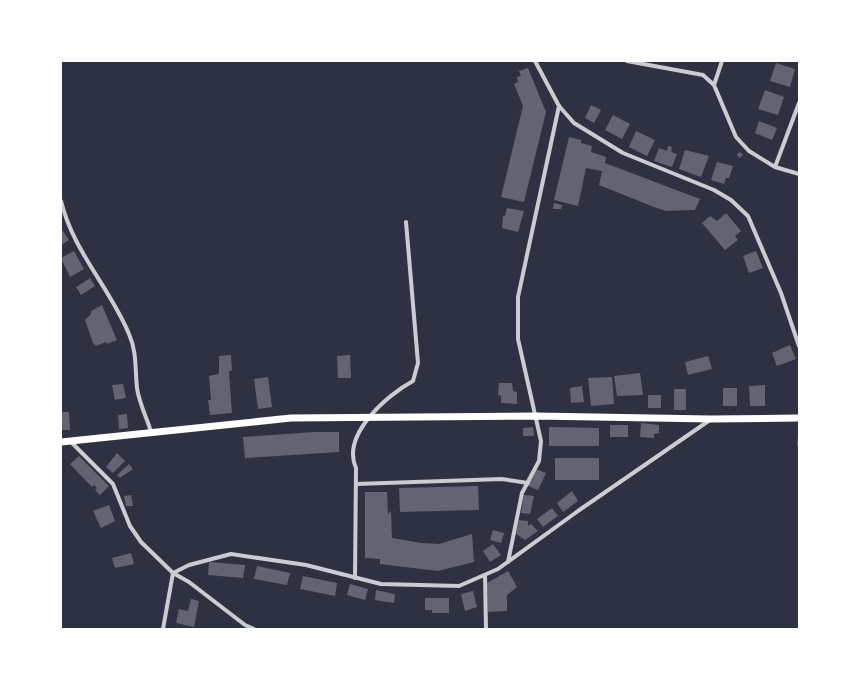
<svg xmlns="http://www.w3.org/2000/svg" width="860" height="690" font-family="'Open Sans',sans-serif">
<rect width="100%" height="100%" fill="#2d3142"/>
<g fill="#626471">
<path d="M776,63L795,69L790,87L770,81Z"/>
<path d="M528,68L546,112L524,202L501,197L523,106L514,84L518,82L517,77L521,76L519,71Z"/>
<path d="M765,90L784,97L778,115L758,109Z"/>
<path d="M591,105L601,110L594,123L585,118Z"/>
<path d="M613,115L630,124L622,139L605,130Z"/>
<path d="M759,121L777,128L772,140L755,133Z"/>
<path d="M636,131L655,140L647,156L629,147Z"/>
<path d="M569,137L581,140V143L592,146L591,152L606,157L605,163L700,199L695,210L666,211L654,207L599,185L602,171L586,168L578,206L554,200Z"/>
<path d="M668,146L672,147L671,152L677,154L672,167L654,161L659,148L667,151Z"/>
<path d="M685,150L709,156L701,177L679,169Z"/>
<path d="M740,152L743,155L739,158L737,154Z"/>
<path d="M717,162L733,166L729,178H726L724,184L711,180Z"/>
<path d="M554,203L562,205L561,209H553Z"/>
<path d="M507,208L524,211L518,232L502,228L503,216H505Z"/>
<path d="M726,213L741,231L735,236L738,240L725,250L702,223L710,216L717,221Z"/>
<path d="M61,228L69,240L61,245Z"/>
<path d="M74,251L84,269L70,277L61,258Z"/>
<path d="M756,251L763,268L749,273L743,256Z"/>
<path d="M90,278L95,286L81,295L76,287Z"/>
<path d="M102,305L117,340L107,344L106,342L96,346L93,343L85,320L91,314V311Z"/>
<path d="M790,345L796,359L777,366L772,353Z"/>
<path d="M231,355L232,370L229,372L232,413L210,415L208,400H211L209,376L219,374V356Z"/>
<path d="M350,355L351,378H338L337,356Z"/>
<path d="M708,356L712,369L688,375L685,362Z"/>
<path d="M640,373L643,395L617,396L614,376Z"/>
<path d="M268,377L272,407L258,409L254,379Z"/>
<path d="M612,377L614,404L591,406L588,378Z"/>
<path d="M499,383H512L513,391L517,392V404L501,403V396L498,395Z"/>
<path d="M123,384L126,398L115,400L112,385Z"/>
<path d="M765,385V406H750L749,386Z"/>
<path d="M582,386L584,402L571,403L570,388Z"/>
<rect x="723" y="388" width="14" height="18"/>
<rect x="674" y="389" width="12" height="21"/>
<rect x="648" y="395" width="13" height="13"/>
<path d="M61,412H69L70,430H61Z"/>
<path d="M127,414L128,428L119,429L118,415Z"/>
<path d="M641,423L659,425V433L654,434V438L640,437Z"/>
<rect x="610" y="425" width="18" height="12"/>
<path d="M533,427L534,436H523V428Z"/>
<path d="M549,427L599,428V446H549Z"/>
<path d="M313,432H339V452L245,458L243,437Z"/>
<path d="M798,433H799V447L797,446Z"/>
<path d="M117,453L125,461L113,473L106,467Z"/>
<path d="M79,456L109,486L100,495L95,490L97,488L94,485L92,487L70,464Z"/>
<rect x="555" y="458" width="44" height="22"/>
<path d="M129,464L133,469L120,478L117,475Z"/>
<path d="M536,469L546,473L538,490L528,486Z"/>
<path d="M478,486L479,510L400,512L399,488Z"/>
<path d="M572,491L578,501L563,512L557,503Z"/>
<path d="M365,492H387L388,514L391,511L392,538L421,543L439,544L472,534L474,562L438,571L380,564V559L365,558Z"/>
<path d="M131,495L133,506H126L124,496Z"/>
<path d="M524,495L534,496L530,514L521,513Z"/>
<path d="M109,505L115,521L101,528L93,511Z"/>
<path d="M552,508L558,516L543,527L537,519Z"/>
<path d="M519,520L528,521V526L531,524L538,531L525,540L516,534Z"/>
<path d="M493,530L504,533L501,543L490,540Z"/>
<path d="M493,544L501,555L490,562L483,551Z"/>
<path d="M131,553L134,564L115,568L112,558Z"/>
<path d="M209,562L245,565L243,578L208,575Z"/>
<path d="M257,566L290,573L287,585L254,579Z"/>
<path d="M508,571L517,587L507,595V611L488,612L487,583Z"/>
<path d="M303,576L337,583L335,596L300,589Z"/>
<path d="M350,584L368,589L365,600L347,595Z"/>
<path d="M376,590L395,594L394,603L375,600Z"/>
<path d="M473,591L477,607L465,611L461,594Z"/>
<path d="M425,598H449V613H432V610H425Z"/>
<path d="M191,599L199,601L194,627L176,623L179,609L188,611Z"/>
</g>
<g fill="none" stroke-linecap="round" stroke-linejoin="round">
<g stroke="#caccd0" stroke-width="4">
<path d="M535,61L559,106L574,123L623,153L714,190L731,200L748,216L781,293L799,346"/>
<path d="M627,61L703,75L714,85L736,137L749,151L775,167L799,174"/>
<path d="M714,85L722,61"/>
<path d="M775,167L799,103"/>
<path d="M61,201C73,251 110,288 129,334C137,352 135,370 137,388C139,403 147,418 151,432"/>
<path d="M71,442L113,484L130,526L141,542L173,573L189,582L245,625L254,629"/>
<path d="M356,484L502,479L528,483"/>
<path d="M508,562L522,493L539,461L541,441L518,339V297L559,106"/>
<path d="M173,573L189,565L231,554L306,565L381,584L459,586L498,569L578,511L710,420"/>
<path d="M485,575L486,629"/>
<path d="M355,578L356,468C341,435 387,395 413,381L418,363L406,222"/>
<path d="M163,629L173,573"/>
</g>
<path stroke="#fff" stroke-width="7" d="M61,442L291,418L536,416L710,419L799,418"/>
</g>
<rect width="860" height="690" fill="none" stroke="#ffffff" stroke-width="124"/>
</svg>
